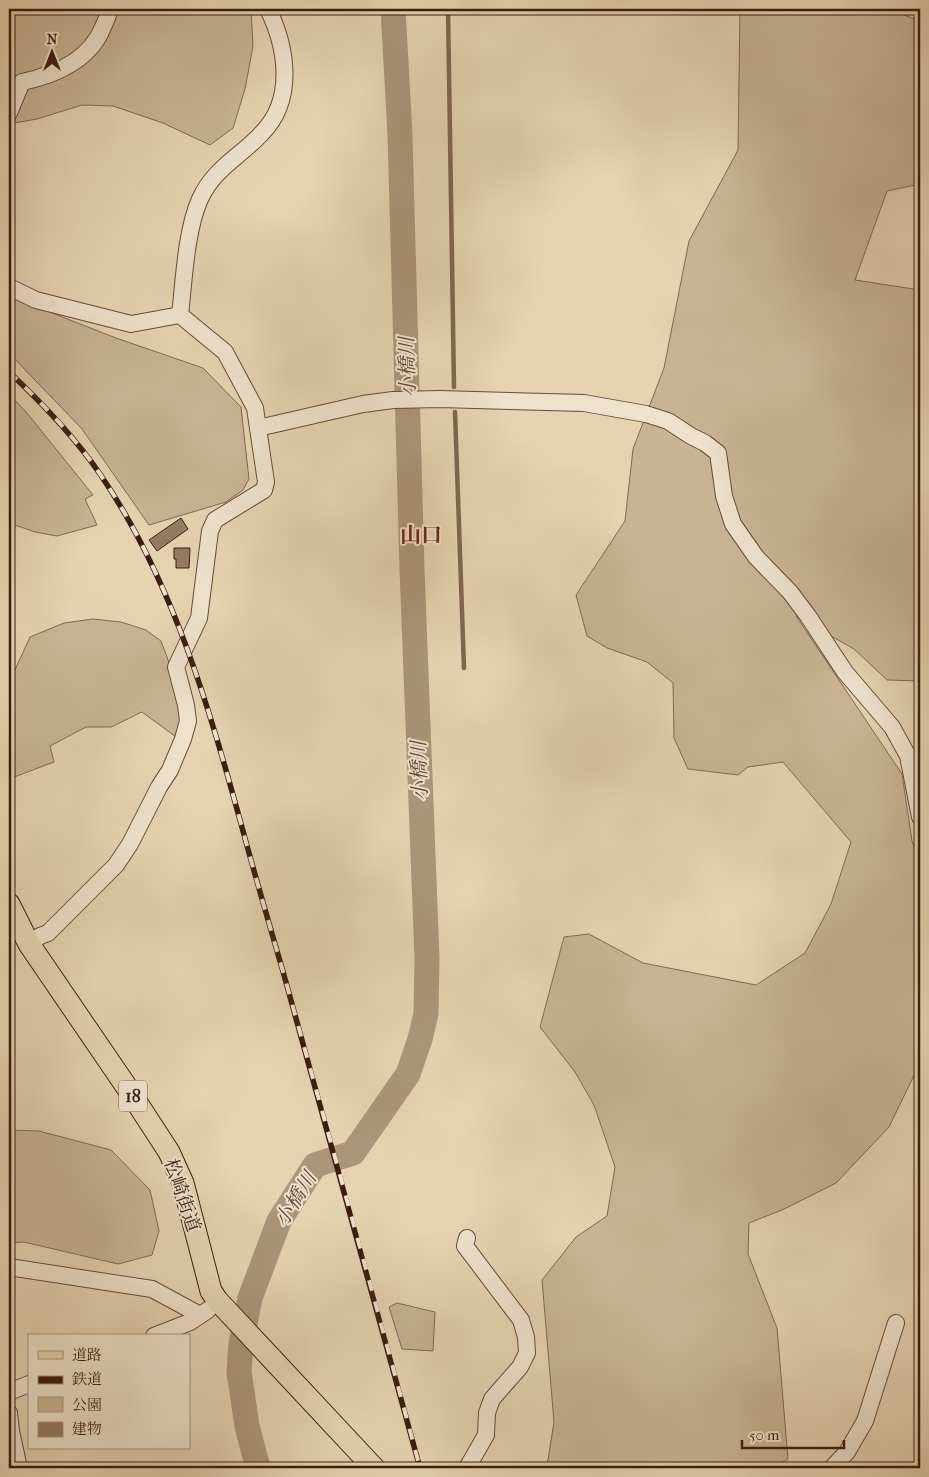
<svg xmlns="http://www.w3.org/2000/svg" width="929" height="1477" font-family="'IM FELL French Canon','Noto Serif JP',serif">
<rect width="100%" height="100%" fill="#e5d3b1"/>
<filter id="stains"><feTurbulence type="fractalNoise" baseFrequency=".004" numOctaves="4"/><feColorMatrix values="0 0 0 0 .2 0 0 0 0 .09 0 0 0 0 .02 0 0 0 .5 -.17"/></filter>
<radialGradient id="worn" r=".72"><stop offset=".6" stop-color="#630" stop-opacity="0"/><stop offset="1" stop-color="#630" stop-opacity=".3"/></radialGradient>
<g fill="#c8b495" stroke="#826852">
<path d="M9,9H251L253,46L245,89L233,128L210,145L163,123L113,106L82,105L37,119L9,124Z"/>
<path d="M740,9H891V10L920,21V184L887,191L855,280L920,290V681L887,680L854,649L796,616L902,774L912,841L920,865V1063L889,1127L836,1183L782,1210L749,1223L748,1254L777,1328L788,1459L772,1468H543L548,1460L554,1422L542,1280L576,1237L607,1216L615,1167L594,1105L575,1072L540,1027L564,937L589,934L643,963L756,985L805,953L831,904L851,842L783,762L748,767L738,775L688,769L674,738L673,683L647,662L607,648L587,636L576,595L625,521L633,449L664,368L689,241L738,150Z"/>
<path d="M9,296L116,338L203,368L241,407L249,479L243,490L226,502L149,525L82,429L9,353Z"/>
<path d="M9,394L27,413L93,495L85,499L97,525L57,536L35,532L18,526L9,525Z"/>
<path d="M93,619L121,622L146,630L161,641L180,692L183,713L176,737L142,712L111,727H86L50,746L54,762L9,779V683L30,637L64,623Z"/>
<path d="M9,1130L39,1131L111,1150L150,1190L159,1231L152,1255L118,1264L24,1242L9,1243Z"/>
<path d="M397,1303L435,1312L433,1351L402,1349L389,1307Z"/>
</g>
<g fill="none" stroke-linecap="round" stroke-linejoin="round">
<g stroke="#80654f" stroke-width="4.5">
<path d="M448,9L454,387"/>
<path d="M455,412L464,668"/>
</g>
<path stroke="#ac957a" stroke-width="25" d="M258,1468L247,1426L239,1372L241,1344L250,1298L279,1221L315,1165L353,1153L408,1074L420,1039L426,1014L427,958L412,569L400,135L393,9"/>
</g>
<g fill="#947b63" stroke="#3d1c0f">
<path d="M181,518L188,529L157,551L149,540Z"/>
<path d="M174,548H190L189,568H176V559H174Z"/>
</g>
<g fill="none" stroke-linecap="round" stroke-linejoin="round">
<g stroke="#674a38" stroke-width="18">
<g id="minor">
<path d="M9,113L22,82C55,75 90,60 103,27C106,21 109,15 109,9"/>
<path d="M9,287L36,300L131,324L180,315"/>
<path d="M180,315C184,280 186,230 200,199C214,168 240,157 262,133C295,99 287,48 268,9"/>
<path d="M258,428L363,404L393,400L440,399L584,403L646,414L668,421L691,436L705,443L718,453L724,496L733,524L756,557L790,592L808,616L845,672L892,727L908,756L920,817"/>
<path d="M29,944L40,936L48,933L116,865L130,844L159,787L170,770L183,739L188,721L186,705L176,667L199,618L210,531L215,520L264,490L266,482L255,408L225,352L180,315"/>
<path d="M9,1267L152,1289L200,1315"/>
<path d="M154,1336L190,1322L208,1310"/>
<path d="M9,1392L29,1384"/>
<path d="M9,1413L11,1431L19,1468"/>
<path d="M467,1468L486,1435L487,1413L492,1399L520,1367L527,1353L526,1337L521,1320L465,1246L467,1238"/>
<path d="M832,1468L847,1452L865,1421L896,1323"/>
</g>
</g>
<g stroke="#3d1c0f" stroke-width="23">
<path id="major" d="M9,904L29,944L128,1089L169,1152L183,1183L211,1291L217,1300L374,1468"/>
</g>
<use href="#minor" stroke="#eee2cc" stroke-width="16"/>
<use href="#major" stroke="#e5d3b1" stroke-width="21"/>
<g stroke="#3d1c0f" stroke-width="5.5">
<path id="rail" d="M9,372C42,403 74,436 100,474C173,581 209,707 243,831C256,879 270,927 284,975C330,1139 376,1303 420,1468"/>
</g>
<use href="#rail" stroke="#eee2cc" stroke-width="4" stroke-dasharray="11" stroke-linecap="butt"/>
</g>
<g text-anchor="middle" stroke-width="4" stroke-linejoin="round" paint-order="stroke">
<rect fill="#eee2cc" stroke="#725748" stroke-width="1" x="119" y="1080.5" width="28" height="31" rx="4"/>
<g font-size="18" font-weight="bold" fill="#3d1c0f">
<text x="133" y="1102">18</text>
</g>
<g font-size="19" fill="#3d1c0f" stroke="#eee2cc">
<text transform="translate(183 1195) rotate(71)" y="7">松崎街道</text>
</g>
<g font-size="20" font-style="italic" fill="#644634" stroke="#eee2cc">
<text transform="translate(407 367) rotate(-92)" y="7">小橋川</text>
<text transform="translate(419 771) rotate(-92)" y="7">小橋川</text>
<text transform="translate(295 1199) rotate(-58)" y="7">小橋川</text>
</g>
<g font-size="21" font-weight="bold" fill="#7a1f14" stroke="#eee2cc">
<text x="421" y="542">山口</text>
</g>
</g>
<rect width="929" height="1477" fill="none" stroke="#e5d3b1" stroke-width="30"/>
<rect x="10" y="10" width="909" height="1457" fill="none" stroke="#3d1c0f" stroke-width="2.5"/>
<rect x="15" y="15" width="899" height="1447" fill="none" stroke="#3d1c0f"/>
<rect x="28" y="1334" width="162" height="115" fill="#eee2cc" stroke="#a79380"/>
<rect x="38" y="1351" width="25" height="8" fill="#e5d3b1" stroke="#a79380"/>
<text x="72" y="1360" font-size="15" fill="#3d1c0f">道路</text>
<rect x="38" y="1376" width="25" height="8" fill="#3d1c0f" stroke="#a79380"/>
<text x="72" y="1384" font-size="15" fill="#3d1c0f">鉄道</text>
<rect x="38" y="1397" width="25" height="15" fill="#c8b495" stroke="#a79380"/>
<text x="72" y="1410" font-size="15" fill="#3d1c0f">公園</text>
<rect x="38" y="1422" width="25" height="15" fill="#947b63" stroke="#a79380"/>
<text x="72" y="1434" font-size="15" fill="#3d1c0f">建物</text>
<g transform="translate(52 52)" stroke="#eee2cc" stroke-width="4" paint-order="stroke">
<path d="M0-4L9 19L0 12L-9 19Z" fill="#3d1c0f"/>
<text y="-8" font-size="14" font-weight="bold" text-anchor="middle" fill="#3d1c0f">N</text>
</g>
<path d="M742 1440v8h102v-8" fill="none" stroke="#3d1c0f" stroke-width="2.5"/>
<text x="749" y="1440" font-size="15" fill="#3d1c0f" stroke="#eee2cc" stroke-width="4" paint-order="stroke">50 m</text>
<rect width="100%" height="100%" filter="url(#stains)"/>
<rect width="100%" height="100%" fill="url(#worn)"/>
</svg>
